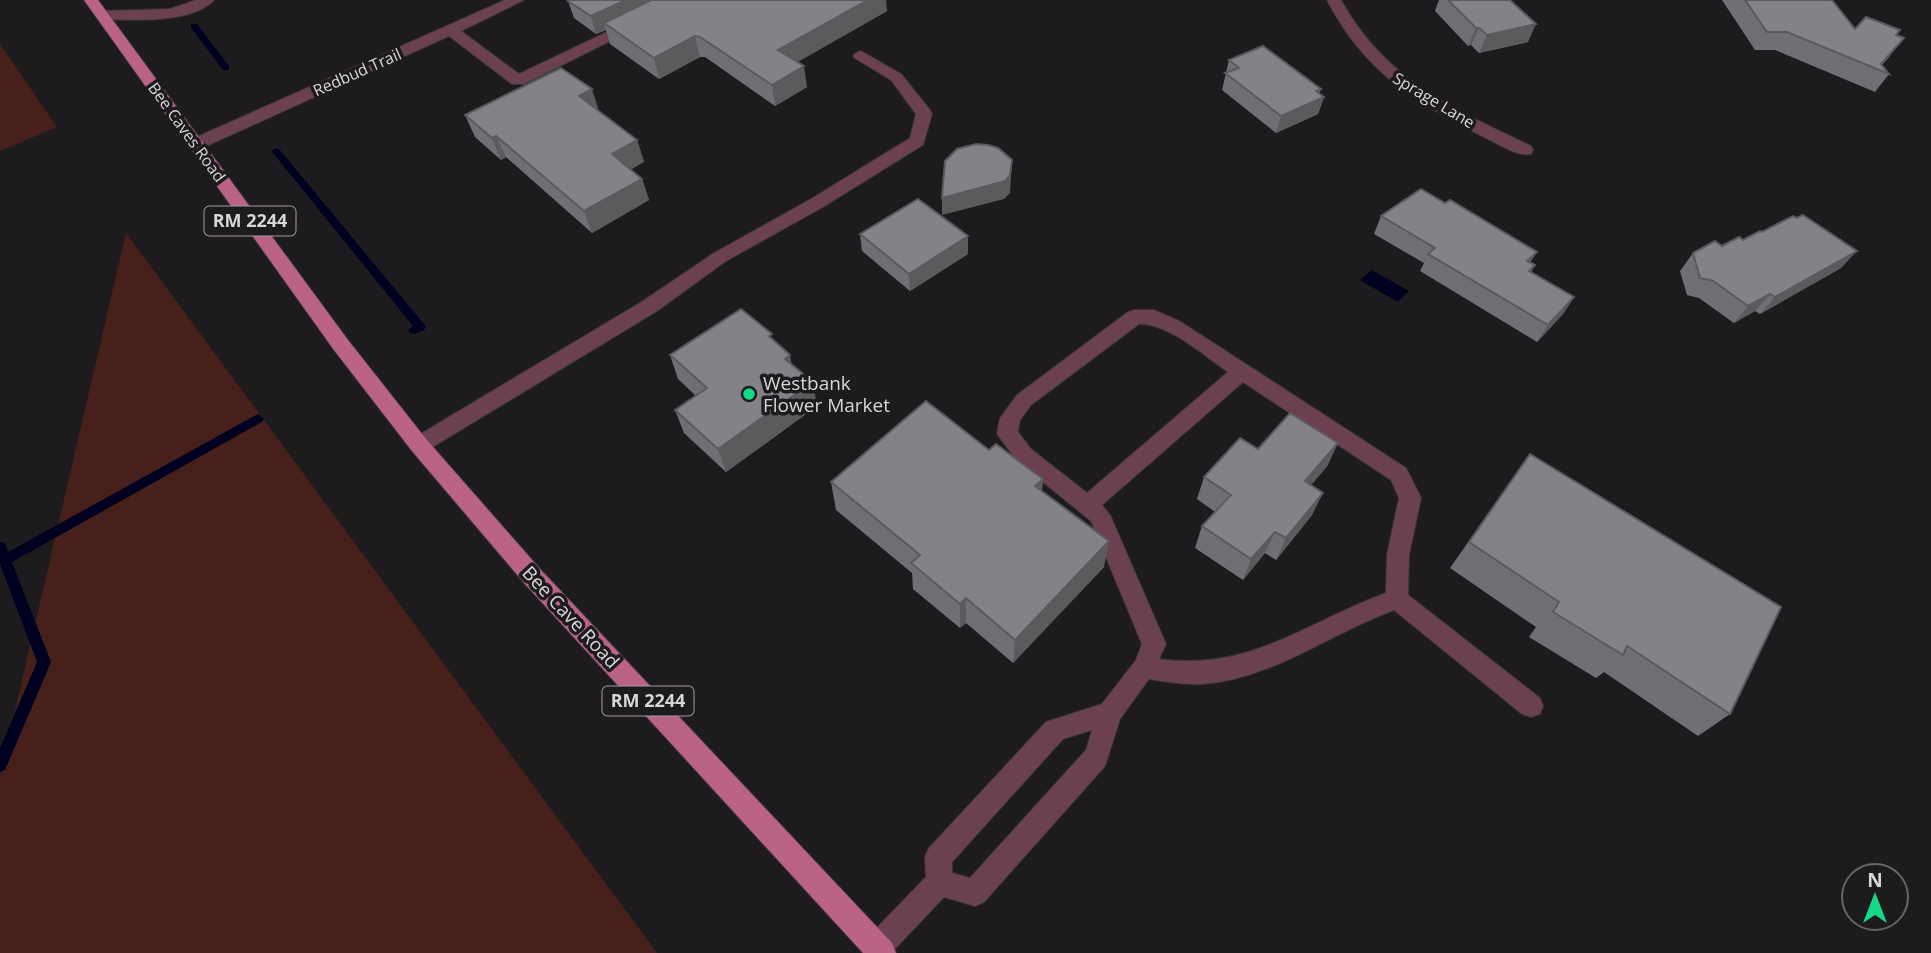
<svg xmlns="http://www.w3.org/2000/svg" width="1931" height="953" font-family="'Open Sans',sans-serif">
<rect width="100%" height="100%" fill="#1e1b1e"/>
<g fill="#48201b">
<path d="M0,44L57,127L0,151Z"/>
<path d="M126,233L657,953H0V775Z"/>
</g>
<path fill="#000020" d="M1372,270L1409,291L1398,302L1360,280Z"/>
<g fill="none" stroke-linecap="round" stroke-linejoin="round">
<g fill="#000020" fill-rule="evenodd">
<path d="M191,24H197L229,66V70H223L191,28Z"/>
<path d="M276,148L279,149L424,324L426,327L424,330L414,334L410,333L408,330L413,326L273,153L271,151Z"/>
<path d="M258,414L264,419L262,422L12,562L51,662L5,770L0,772V748L37,662L0,564V542L5,543L8,552Z"/>
</g>
<g stroke="#383538" stroke-width="2">
<g id="minor">
<path d="M196,0H214C191,24 133,20 102,19L95,15L102,11L170,9Z"/>
<path d="M505,0H524L461,31L519,74L674,0H692L524,84H512L449,36L202,148H190L188,144L190,140Z"/>
<path d="M1327,0H1341C1385,80 1452,108 1531,146L1533,150L1531,154C1517,157 1499,144 1486,138C1415,102 1365,73 1327,0Z"/>
<path d="M861,51L901,74L930,110L932,114L923,145L823,207L726,261L657,311L426,451L419,453L412,451L409,445L412,439L643,301L714,253L811,199L910,138L916,114L891,80L856,59L853,56L856,53Z"/>
<path d="M1135,310H1154L1181,322L1406,468L1421,498L1409,555L1408,595L1540,698L1543,706L1540,714L1531,717L1522,714L1394,610C1331,633 1272,679 1203,684C1185,685 1167,682 1149,679L1120,719L1105,766L984,902L975,906L944,897L891,953H865L863,948L867,938L926,877L925,857L929,848L1046,722L1102,704L1136,660L1142,644L1091,521L1017,461L997,434L1000,418L1017,395L1128,312ZM1139,324C1170,324 1203,355 1228,372L1087,493L1031,449L1018,432L1020,420L1031,405ZM1243,382L1391,480L1399,498L1387,555L1386,593C1306,622 1249,672 1159,659L1166,644L1110,515L1102,505ZM1092,730L1086,750L970,878L952,873V862L1063,739Z"/>
</g>
</g>
<g stroke="#383538" stroke-width="2">
<path id="major" d="M84,0H98L348,340L426,439L541,570L892,943L896,953H863L525,584L412,451L334,350Z"/>
</g>
<use href="#minor" fill="#6b4151" fill-rule="evenodd"/>
<use href="#major" fill="#ba6386" fill-rule="evenodd"/>
</g>
<g fill="#707074">
<path d="M1439,0H1510L1528,42L1479,53L1471,45L1468,46L1435,11Z"/>
<path d="M1722,0H1832L1855,29L1896,35L1890,56L1882,65L1889,74L1875,92L1775,50H1755Z"/>
<path d="M568,1L887,11L797,62L807,87L775,106L705,57H700L659,79L610,44L606,30L596,34L574,18Z"/>
<path d="M1229,60L1319,94L1324,97L1318,114L1276,133L1222,90Z"/>
<path d="M599,111L637,140L644,162L631,169L642,179L649,200L592,233L506,157L501,160L475,137L465,115Z"/>
<path d="M1445,203L1535,265L1531,272L1574,297L1563,314L1537,342L1420,271L1424,263L1374,234L1381,216Z"/>
<path d="M860,234L968,254L910,291L862,251Z"/>
<path d="M1743,240L1841,268L1760,314L1755,311L1734,323L1699,298L1687,295L1680,271L1693,253Z"/>
<path d="M773,340L792,364L817,406L726,472L684,433L675,410L696,396L678,379L670,355Z"/>
<path d="M1258,449L1328,465L1311,485L1312,515L1276,560L1265,553L1243,580L1195,548L1202,526L1215,512L1197,499L1204,477Z"/>
<path d="M989,450L1043,479L1042,491L1104,567L1013,663L966,623L960,628L913,589L912,573L836,510L831,482Z"/>
<path d="M1530,454L1730,714L1698,736L1604,672L1596,678L1529,637L1536,627L1450,568Z"/>
</g>
<g fill="#5b5b5e">
<path d="M626,0H668L604,23L606,30L596,34L591,16Z"/>
<path d="M868,0H886L887,11L782,71L778,50Z"/>
<path d="M1536,24L1528,42L1479,53L1487,35Z"/>
<path d="M1476,28H1479L1471,45L1468,46Z"/>
<path d="M695,36L700,57L659,79L654,58Z"/>
<path d="M804,66L807,87L775,106L772,85Z"/>
<path d="M592,89L599,111L579,96Z"/>
<path d="M1321,89L1318,100L1324,97L1318,114L1276,133L1281,116L1316,91Z"/>
<path d="M496,136L506,157L501,160L492,138Z"/>
<path d="M637,140L644,162L619,176L612,154Z"/>
<path d="M1012,160L1010,193L1004,199L942,215V198Z"/>
<path d="M642,179L649,200L592,233L584,211Z"/>
<path d="M968,236V254L910,291L909,274Z"/>
<path d="M1857,251L1841,268L1760,314L1775,297Z"/>
<path d="M1537,252L1526,269L1527,261Z"/>
<path d="M1770,294L1755,311L1734,323L1748,306Z"/>
<path d="M1574,297L1563,314L1537,342L1548,325Z"/>
<path d="M790,355L794,379L785,359Z"/>
<path d="M813,382L817,406L726,472L718,449Z"/>
<path d="M1338,443L1328,465L1295,504L1305,481Z"/>
<path d="M1043,479L1040,506L1035,486Z"/>
<path d="M1323,493L1312,515L1276,560L1286,538Z"/>
<path d="M1275,532L1265,553L1243,580L1251,559Z"/>
<path d="M1109,541L1104,567L1013,663L1015,640Z"/>
<path d="M966,598V623L960,628V604Z"/>
</g>
<g fill="#828287" stroke="#5b5b5e" stroke-width="2">
<path d="M570,0H626L591,16L568,1Z"/>
<path d="M651,0H868L778,50L804,66L772,85L700,37L695,36L654,58L604,23Z"/>
<path d="M1448,0H1510L1536,24L1487,35L1479,28H1476Z"/>
<path d="M1745,0H1832L1855,29L1866,17L1900,30L1896,35L1904,38L1881,64L1889,74L1787,32H1767Z"/>
<path d="M1263,46L1321,89L1316,91L1324,97L1281,116L1225,73L1239,68L1229,60Z"/>
<path d="M561,68L592,89L579,96L637,140L612,154L642,179L584,211L496,136L492,138L465,115Z"/>
<path d="M976,144L988,145L998,148L1012,160L1010,175L1005,181L942,198L945,161L957,149Z"/>
<path d="M1421,189L1445,203L1450,200L1537,252L1527,261L1535,265L1529,271L1574,297L1548,325L1428,254L1435,248L1381,216Z"/>
<path d="M918,199L968,236L909,274L860,234Z"/>
<path d="M1803,215L1857,251L1775,297L1770,294L1748,306L1713,281L1700,278L1693,253L1715,241L1722,246L1739,237L1743,240L1760,231L1762,232L1793,216L1797,218Z"/>
<path d="M741,309L772,334L769,336L790,355L785,359L813,382L718,449L675,410L707,388L670,355Z"/>
<path d="M926,401L989,450L996,444L1043,479L1035,486L1109,541L1015,640L966,598L960,604L911,563L920,555L831,482Z"/>
<path d="M1290,413L1338,443L1305,481L1323,493L1286,538L1275,532L1251,559L1202,526L1231,495L1204,477L1240,438L1258,449Z"/>
<path d="M1530,454L1781,607L1730,714L1627,646L1623,655L1553,612L1559,602L1469,542Z"/>
</g>
<circle fill="#14d989" stroke="#1e1b1e" stroke-width="2.5" cx="749" cy="394" r="7"/>
<g text-anchor="middle" stroke-width="7" stroke-linejoin="round" paint-order="stroke">
<g font-size="16" fill="#d7d5d8" stroke="#1e1b1e">
<text transform="translate(357 72) rotate(-24)" y="6">Redbud Trail</text>
<text transform="translate(1434 100) rotate(31)" y="6">Sprage Lane</text>
<text transform="translate(187 132) rotate(54)" y="6">Bee Caves Road</text>
</g>
<g fill="#1e1b1e" stroke="#a09da0" stroke-width="2">
<rect x="204.5" y="206.5" width="91" height="29" rx="5"/>
<rect x="602.5" y="686.5" width="91" height="29" rx="5"/>
</g>
<g font-size="18" font-weight="bold" fill="#d7d5d8">
<text x="250" y="227">RM 2244</text>
<text x="648" y="707">RM 2244</text>
</g>
<g font-size="19" fill="#d7d5d8" stroke="#1e1b1e" text-anchor="start">
<text x="763" y="390">Westbank<tspan x="763" dy="22">Flower Market</tspan></text>
</g>
<g font-size="19" fill="#d7d5d8" stroke="#1e1b1e">
<text transform="translate(571 617) rotate(47)" y="7">Bee Cave Road</text>
</g>
</g>
<g transform="translate(1875 897)"><circle r="33" fill="#1e1b1e" stroke="#686568" stroke-width="2"/>
<path d="M0-5L12 26L0 18L-12 26Z" fill="#14d989"/>
<text y="-10" font-size="19" font-weight="bold" text-anchor="middle" fill="#d7d5d8">N</text>
</g>
</svg>
